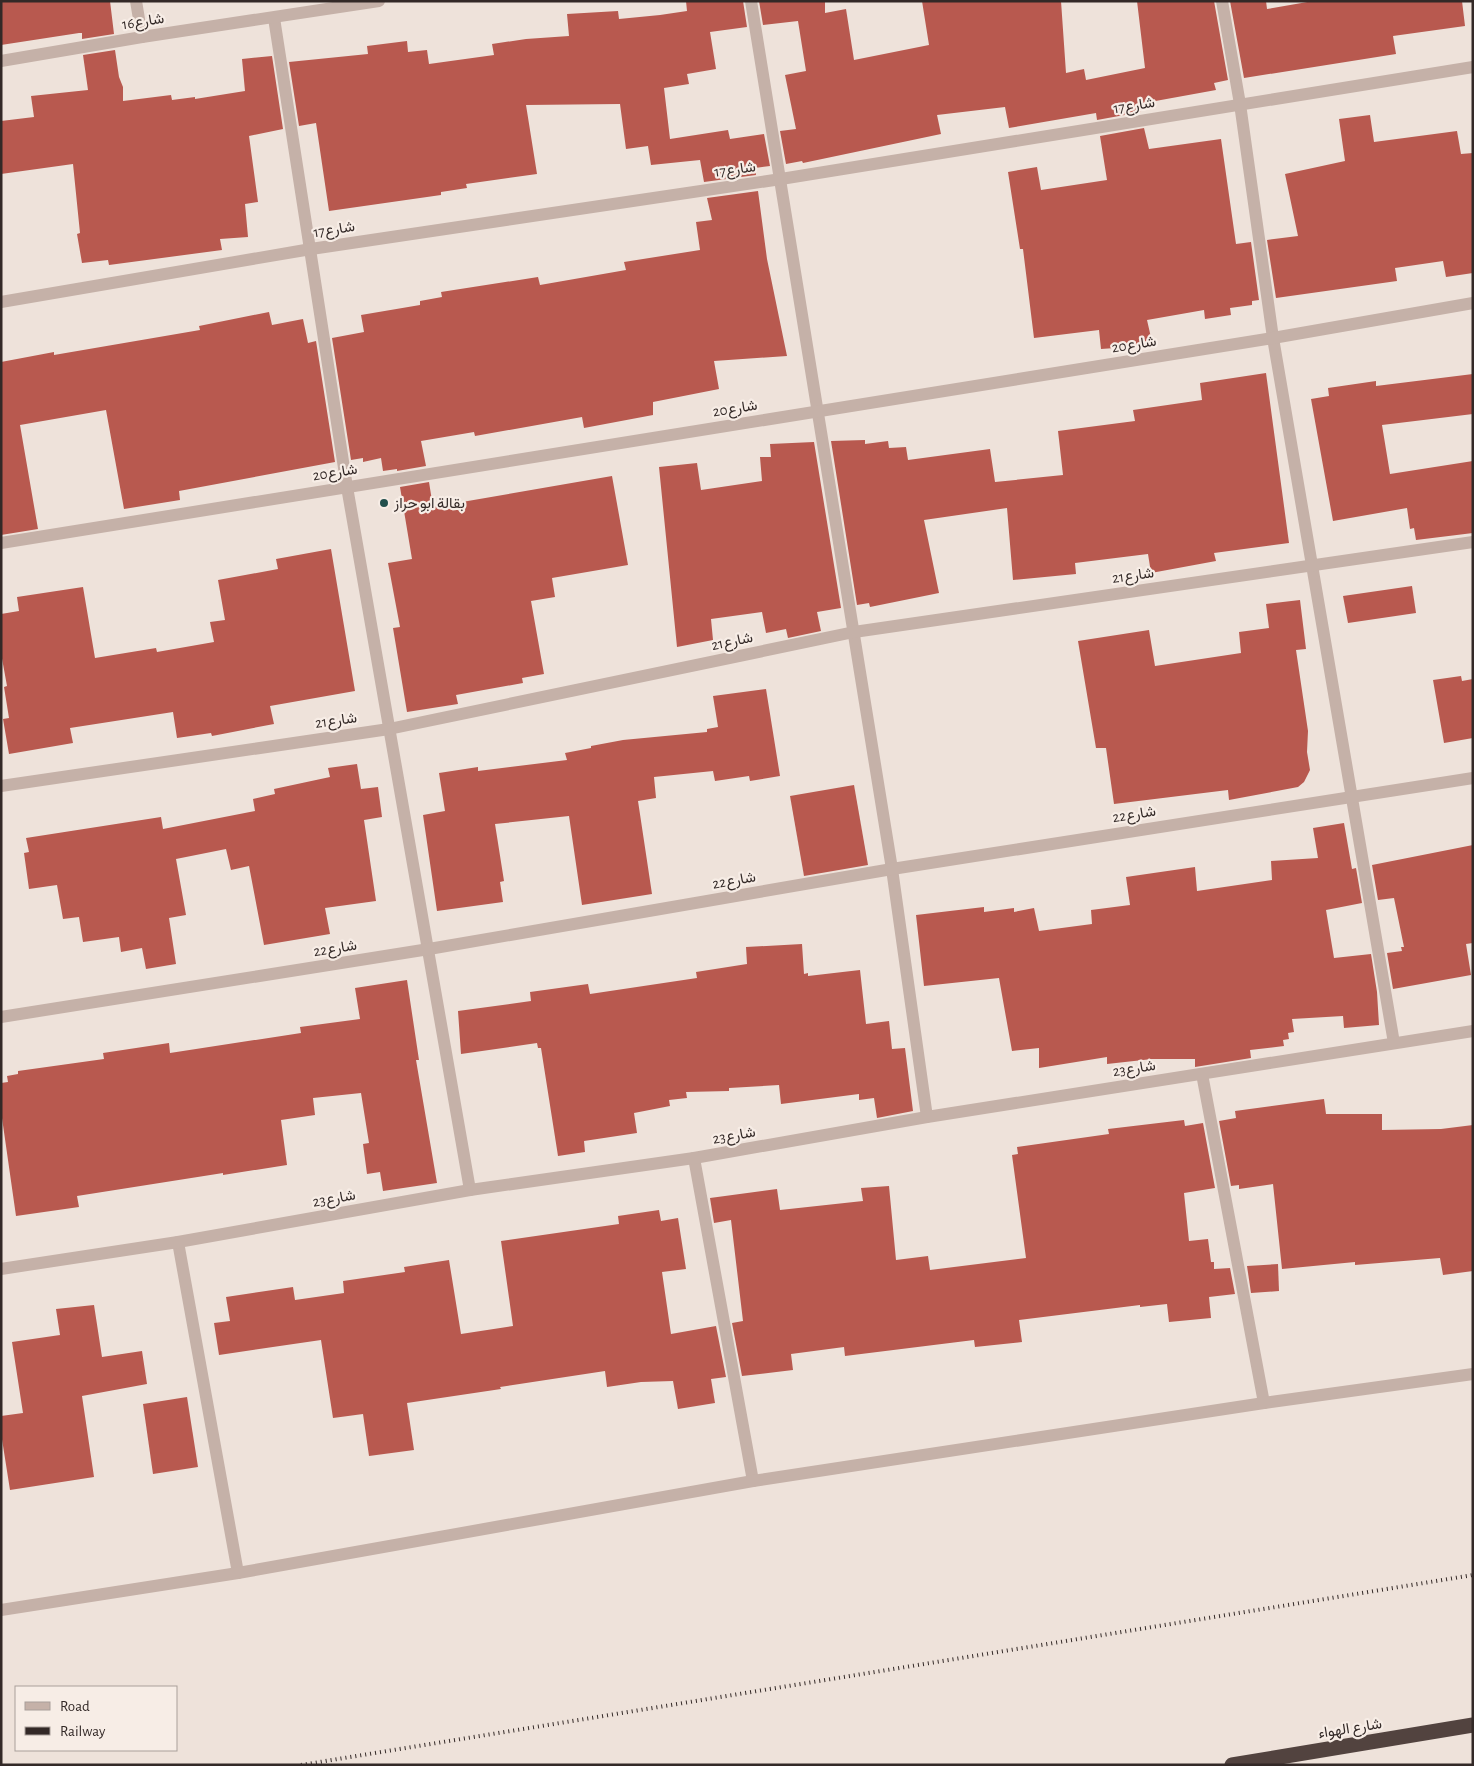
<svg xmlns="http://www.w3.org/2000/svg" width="1474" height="1766" font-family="'Alegreya Sans',Vazirmatn,sans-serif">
<rect width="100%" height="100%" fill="#eee2da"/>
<g fill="#b8594f">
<path d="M1,1H110L114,34L82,39V33H79L1,45Z"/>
<path d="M686,1H743L747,27L710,32L716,69L687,74L689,84L664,88L670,139L728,130L730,139L764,134L770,166L755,168L756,175L704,182L700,160L651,165L648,146L626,149L620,104L526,105L537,174L466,184L467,188L441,192V195L329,211L316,123L299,126L289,62L368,54L367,46L407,41L408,52L427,50L429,64L494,55L492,44L526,39L569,36L567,14L618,11L619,19L660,15L687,11Z"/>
<path d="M759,1H825V13L846,9L854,60L929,45L922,1H1061L1066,73L1084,69L1086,80L1145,68L1137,1H1214L1228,80L1214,83L1216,90L1139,104L1141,112L1097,120L1096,113L1009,128L1005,107L937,115L941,134L803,163L802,161L786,164L780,131L796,129L785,75L806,71L798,21L763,25Z"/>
<path d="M1230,1H1266L1267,9L1313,1H1462L1465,26L1393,36L1396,54L1244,78Z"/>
<path d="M115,50L119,77L123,87V101L171,95L172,100L195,97V99L245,91L242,59L272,56L283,129L249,136L258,202L245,204L248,237L220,239L222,250L109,265L108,260L82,263L77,234L80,233L73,164L1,174V121L34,117L31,96L88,90L83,55Z"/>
<path d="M1370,115L1374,142L1457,131L1461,154L1473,153V273L1446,277L1443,261L1395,268L1397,281L1276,298L1267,240L1298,236L1285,174L1345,161L1339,119Z"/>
<path d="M1144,128L1149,149L1221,139L1236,244L1251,242L1259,300L1252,301V305L1230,308L1231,315L1205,319L1204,310L1147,320L1152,342L1129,347L1101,349L1099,330L1034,338L1023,249H1020L1008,172L1037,167L1041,190L1107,180L1100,136Z"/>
<path d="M758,191L767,259L787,356L714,361L719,389L653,402V415L584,428L582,417L475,436L474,432L421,441L426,466L397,471V469L383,471L381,458L363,462V458L351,460L332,338L364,332L361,315L420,305V301L442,297L441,292L538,277L540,285L626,270L624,262L700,250L696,222L712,220L707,198Z"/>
<path d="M269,312L272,325L303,319L308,343L316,341L335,462L179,491L180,500L124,509L106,410L20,425L38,529L1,535V362L54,352V355L200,330L199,326Z"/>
<path d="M1266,373L1289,543L1214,553L1216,561L1151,573L1148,554L1075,563L1076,574L1013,580L1007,508L924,520L939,593L870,607L869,603L857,605L831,441L865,440V444L888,441L889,448L906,447L908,460L990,449L995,482L1063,475L1058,431L1135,421L1133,410L1202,400L1200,383Z"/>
<path d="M1473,374V414L1382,425L1390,474L1473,461V533L1416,540L1414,528L1410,529L1407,508L1333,521L1311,399L1329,396L1328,388L1376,381V386Z"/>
<path d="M814,442L841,608L817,612L821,631L788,638L786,629L766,633L762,612L711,619L713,640L677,647L659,467L697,463L701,490L762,481L760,457H771L770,444Z"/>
<path d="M612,476L628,565L552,578L555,597L531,601L544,674L522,678L523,683L456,695L458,704L407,712L393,628L400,627L388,563L412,559L400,487L429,482L433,507Z"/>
<path d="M331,549L355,691L270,706L274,724L212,736L211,733L177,738L173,712L70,728L73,743L9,754L3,719L9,718L4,687L7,686L1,653V614L19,611L17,597L83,587L95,658L156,648L157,652L214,642L210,622L225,620L218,580L278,569L276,559Z"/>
<path d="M1412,586L1416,613L1348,623L1343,596Z"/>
<path d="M1300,600L1306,649L1296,650L1308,731L1307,752L1310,770L1304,782L1298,787L1229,800L1228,790L1114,804L1106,748H1096L1078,641L1149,630L1155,666L1241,653L1239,632L1269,628L1266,604Z"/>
<path d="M1461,676L1462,681L1473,679V738L1444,743L1433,680Z"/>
<path d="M766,689L780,776L750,781L749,776L715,781L713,771L654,777L656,798L638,801L652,894L582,905L569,816L495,824L504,881L500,882L503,902L437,911L423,815L445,811L439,773L478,767V771L567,760L565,753L591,748V746L623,740L707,732V729L718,727L713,696Z"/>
<path d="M357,764L361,789L378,787L382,817L364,820L376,901L325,908L330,934L264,945L249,866L231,870L226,849L176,859L186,915L169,918L176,964L146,969L142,948L121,952L119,937L83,942L79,917L63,919L57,885L29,889L24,853L29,852L26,838L161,817L163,829L255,811L253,799L275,794L274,789L330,777L328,768Z"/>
<path d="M854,785L868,865L804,876L790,796Z"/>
<path d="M1344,823L1352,869L1356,868L1362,903L1326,910L1334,958L1371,954L1377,992L1379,1025L1344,1028L1343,1016L1292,1019L1294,1032L1288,1033L1289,1039L1283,1040L1284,1046L1250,1050L1251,1058L1195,1067V1059H1152L1107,1064V1057L1039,1068V1048L1012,1051L999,978L924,986L916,915L984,907V912L1014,908V912L1034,908L1039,931L1092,924L1091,910L1130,905L1126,877L1195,867L1197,891L1272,880L1271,861L1318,858L1313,828Z"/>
<path d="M1473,845V943L1466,944L1471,975L1393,989L1387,953L1402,951L1401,947H1404L1394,898L1378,900L1372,865Z"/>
<path d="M802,944L804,974L808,973V976L860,970L866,1024L889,1021L892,1049L905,1048L913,1111L877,1118L874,1098L859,1100V1094L781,1104L779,1085L729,1088V1091L686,1092L687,1098L669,1100L670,1106L634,1113L637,1133L584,1141L585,1152L558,1156L541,1048H538L537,1043L461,1054L458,1011L531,1001L530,992L588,984L590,994L697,978L696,972L747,964L746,947Z"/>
<path d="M407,980L419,1060H416L437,1183L383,1191L380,1172L367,1174L363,1144L369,1143L361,1093L313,1098L315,1115L281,1120L287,1165L223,1175V1173L77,1196L79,1207L16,1216L1,1111V1083L8,1082L7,1076L18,1074V1071L104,1059L103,1053L169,1043L170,1053L301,1033L300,1027L360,1019L355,988Z"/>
<path d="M1324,1099L1326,1114H1382V1130L1441,1129L1473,1125V1271L1443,1275L1440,1258L1355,1265V1262L1282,1269L1273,1184L1239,1189V1185L1231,1186L1219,1121L1236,1118L1235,1111Z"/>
<path d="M1184,1120L1185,1126L1203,1123L1215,1188L1184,1193L1189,1241L1208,1239L1211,1262H1214V1269L1230,1268L1235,1294L1209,1297L1211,1318L1169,1322L1167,1304L1140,1307V1305L1019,1320L1022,1342L975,1347L974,1340L845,1356L844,1347L791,1354L793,1370L742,1376L732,1323L743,1321L731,1220L714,1223L710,1198L777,1189L780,1210L863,1201L861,1188L889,1186L896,1260L928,1256L930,1270L1026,1258L1012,1155L1018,1154L1017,1147L1109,1134L1108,1129Z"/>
<path d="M659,1210L661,1221L678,1218L686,1269L662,1272L671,1334L716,1326L726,1377L711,1379L715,1403L678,1409L673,1381L641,1382L607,1387L605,1371L500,1387L501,1389L407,1403L414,1450L369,1456L363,1414L333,1418L321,1340L219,1355L214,1323L230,1321L226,1297L293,1287L295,1300L344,1293L343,1281L405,1272L404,1267L449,1260L461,1334L513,1326L501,1241L619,1224L618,1216Z"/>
<path d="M1278,1264L1279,1291L1251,1293L1247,1266Z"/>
<path d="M94,1305L102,1357L142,1351L147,1384L82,1396L94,1477L10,1490L1,1433V1416L23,1413L12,1342L60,1335L56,1309Z"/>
<path d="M187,1397L198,1467L153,1474L143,1404Z"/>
</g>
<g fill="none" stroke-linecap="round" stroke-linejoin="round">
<g stroke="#c5b1a8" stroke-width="12">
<path d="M136,1L142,37"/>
<path d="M751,1L892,869L927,1117"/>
<path d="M1222,1L1240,104L1273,338L1394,1043"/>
<path d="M274,18L347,487L470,1190"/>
<path d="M1,61L142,37L379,1"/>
<path d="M1,302L311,249L781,179L1473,67"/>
<path d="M1,543L1273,338L1473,303"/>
<path d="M1,786L389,729L854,632L1473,542"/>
<path d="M1,1017L429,949L892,869L1473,778"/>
<path d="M1202,1074L1264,1403"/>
<path d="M694,1158L753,1481"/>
<path d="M178,1242L238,1573"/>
<path d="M1,1269L178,1242L470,1190L694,1158L927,1117L1473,1031"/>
<path d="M1,1610L238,1573L753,1481L1264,1403L1473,1374"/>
</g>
<path stroke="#52433f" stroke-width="15" d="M1232,1765L1473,1725"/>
<path stroke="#332927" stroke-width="4" stroke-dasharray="1 4" stroke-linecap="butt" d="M301,1765L1473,1575"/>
</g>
<circle fill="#224f4c" stroke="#f7ede6" stroke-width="2" cx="384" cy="503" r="5"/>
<g text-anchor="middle" stroke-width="4.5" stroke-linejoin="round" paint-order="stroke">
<g font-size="15" fill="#332927" stroke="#f7ede6">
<text transform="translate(143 21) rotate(-9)" y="5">شارع16</text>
<text transform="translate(1134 105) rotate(-9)" y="5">شارع17</text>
<text transform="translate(735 169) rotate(-8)" y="5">شارع17</text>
<text transform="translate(334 229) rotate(-9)" y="5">شارع17</text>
<text transform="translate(1134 344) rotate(-9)" y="5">شارع20</text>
<text transform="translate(735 408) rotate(-9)" y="5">شارع20</text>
<text transform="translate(335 472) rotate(-9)" y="5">شارع20</text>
<text transform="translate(1133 575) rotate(-8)" y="5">شارع21</text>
<text transform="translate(732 641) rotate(-12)" y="5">شارع21</text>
<text transform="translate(336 720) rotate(-8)" y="5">شارع21</text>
<text transform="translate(1134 814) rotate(-9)" y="5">شارع22</text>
<text transform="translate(734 880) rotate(-10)" y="5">شارع22</text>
<text transform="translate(335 948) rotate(-9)" y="5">شارع22</text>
<text transform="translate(1134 1068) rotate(-9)" y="5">شارع23</text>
<text transform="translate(734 1135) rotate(-10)" y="5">شارع23</text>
<text transform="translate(334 1198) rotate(-10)" y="5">شارع23</text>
<text transform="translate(1350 1728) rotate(-9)" y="5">شارع الهواء</text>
</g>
<g font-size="15" fill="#332927" stroke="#f7ede6" text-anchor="start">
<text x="394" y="508">بقالة ابو حراز</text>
</g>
</g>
<rect width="1474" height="1766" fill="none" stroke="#332927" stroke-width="5"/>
<rect x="15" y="1686" width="162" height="65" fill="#f7ede6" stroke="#a99f9a"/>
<rect x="25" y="1702" width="25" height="8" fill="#c5b1a8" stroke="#a99f9a"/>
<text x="60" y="1711" font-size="15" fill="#332927">Road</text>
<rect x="25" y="1727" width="25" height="8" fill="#332927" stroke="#a99f9a"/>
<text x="60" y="1736" font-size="15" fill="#332927">Railway</text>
</svg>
